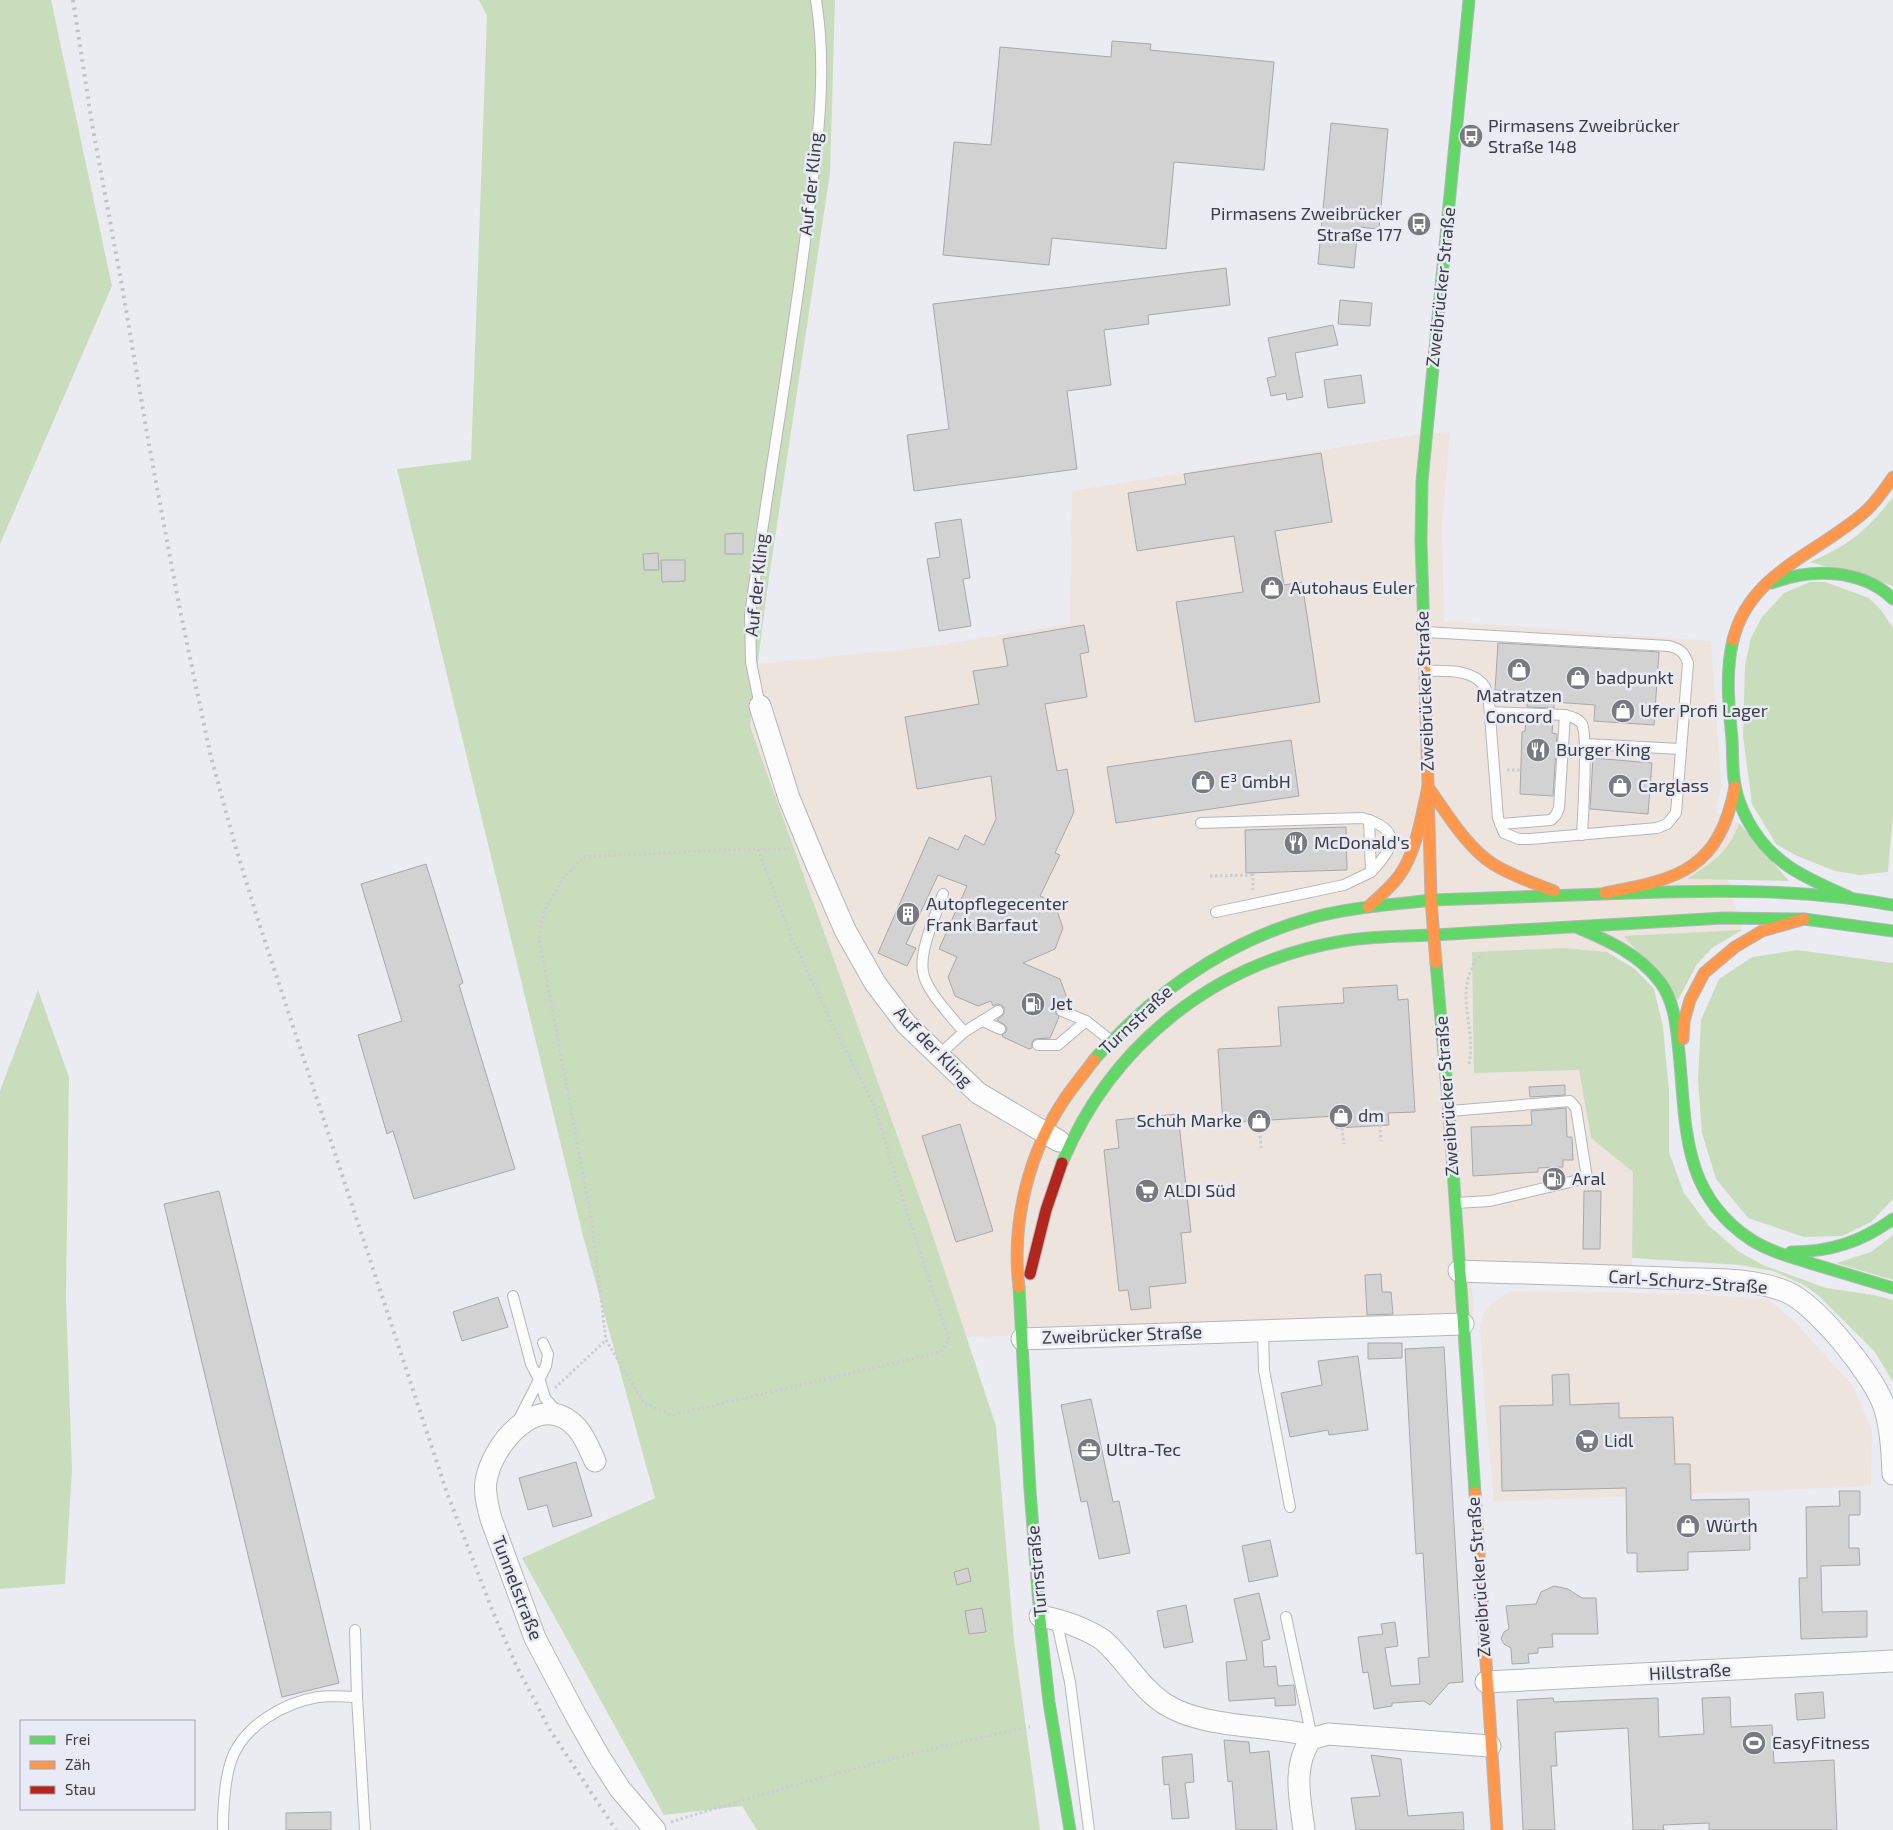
<svg xmlns="http://www.w3.org/2000/svg" width="1893" height="1830" font-family="'Exo 2',sans-serif">
<rect width="100%" height="100%" fill="#ebecf2"/>
<g fill="#eee4de">
<path d="M1450,432L1442,525L1444,621L1711,641L1721,785L1716,812L1739,823L1733,839L1721,855L1742,930L1607,952L1564,948L1472,953L1579,1070L1591,1138L1633,1172L1632,1284L1472,1281L1473,1323L966,1337L929,1224L750,726L758,664L926,647L1070,624L1072,491L1414,435Z"/>
<path d="M1511,1291L1694,1294L1768,1299L1795,1322L1852,1385L1872,1430L1871,1486L1494,1502L1485,1407L1480,1326L1483,1315L1490,1304Z"/>
</g>
<g fill="#c9ddbd">
<path d="M0,0H51L112,286L0,544Z"/>
<path d="M479,0H835L830,173L766,598L750,726L929,1224L996,1426L1014,1640L1040,1830H757L742,1806L664,1815L522,1558L655,1498L583,1236L397,469L471,460L487,16Z"/>
<path d="M1893,497V586L1810,562C1851,544 1866,531 1893,497Z"/>
<path d="M1810,582H1825L1869,598L1881,610L1893,628V815L1888,872L1860,875L1835,871L1797,856L1776,844L1752,804L1743,736L1745,665L1751,638L1762,617L1784,593Z"/>
<path d="M1739,823L1789,881L1687,879C1713,861 1728,854 1739,823Z"/>
<path d="M1742,930L1712,948L1697,964L1678,1000L1624,936Z"/>
<path d="M1564,948L1607,952L1635,969L1654,989L1663,1027L1669,1091V1152L1684,1193L1708,1225L1738,1251L1763,1265L1826,1288L1874,1295L1893,1300V1382L1875,1352L1819,1296L1804,1285L1773,1271L1740,1265L1632,1258L1633,1172L1591,1138L1579,1070L1474,1073L1472,952Z"/>
<path d="M1797,950L1893,963V1199L1871,1222L1842,1236L1804,1237L1748,1218L1716,1179L1702,1133L1698,1080L1701,1020L1719,979L1752,957Z"/>
<path d="M38,990L69,1077L66,1298L72,1470L65,1584L0,1589V1091Z"/>
<path d="M1893,1235V1280L1836,1263L1871,1252Z"/>
</g>
<g fill="#d2d2d3" stroke="#a8a8a9">
<path d="M1112,41L1151,44L1150,50L1274,62L1264,170L1174,162L1166,249L1052,238L1049,265L943,255L954,142L991,145L1000,47L1111,57Z"/>
<path d="M1331,123L1388,129L1379,229L1358,227L1354,268L1318,264Z"/>
<path d="M1226,268L1230,305L1148,315L1149,324L1104,330L1111,385L1067,391L1077,469L914,491L907,435L949,429L933,304Z"/>
<path d="M1340,300L1372,303L1370,326L1338,324Z"/>
<path d="M1333,325L1338,345L1295,353L1303,397L1287,400L1286,393L1271,396L1267,378L1276,376L1268,338Z"/>
<path d="M1361,375L1365,403L1328,408L1324,380Z"/>
<path d="M1321,453L1332,522L1275,531L1284,585L1302,582L1320,702L1195,722L1176,602L1243,592L1234,536L1137,551L1128,493L1186,484L1184,474Z"/>
<path d="M961,519L970,578L963,579L971,626L939,631L927,559L940,557L935,523Z"/>
<path d="M743,533V554H725V534Z"/>
<path d="M658,553L659,570H644L643,554Z"/>
<path d="M661,560H685V581L662,582Z"/>
<path d="M1084,625L1089,652L1080,654L1087,697L1045,704L1057,771L1067,769L1074,812L1055,853L1060,855L1040,896L1054,902L1063,928L1055,949L1023,963L1060,979L1067,998L1064,1005L1061,1004L1056,1008L1055,1012L1059,1017L1050,1038L1035,1039L1032,1042V1048L1029,1049L1003,1037L1002,1035L1006,1032L1007,1028L1005,1025L997,1020L1004,1014V1008L1002,1005L997,1004L993,1006L991,1001L978,1006L955,996L948,977L957,957L939,949L967,886L938,875L906,944L916,948L907,966L878,953L929,837L958,850L965,835L984,845L996,819L991,776L917,789L905,717L979,704L973,671L1008,666L1003,639Z"/>
<path d="M1498,643L1659,652L1654,725L1594,721L1595,705L1554,702V708L1527,707V701L1521,700V692L1495,690Z"/>
<path d="M1526,720L1553,721L1552,733L1557,734L1553,796L1520,794L1522,732L1525,731Z"/>
<path d="M1291,740L1299,796L1116,823L1107,767Z"/>
<path d="M1593,758L1652,763L1648,814L1590,809Z"/>
<path d="M1346,827L1347,870L1246,873L1245,830Z"/>
<path d="M426,864L463,983L459,985L515,1169L414,1199L393,1131L387,1134L358,1035L402,1021L361,884Z"/>
<path d="M1397,985L1398,1000L1408,999L1415,1112L1388,1113L1389,1125L1336,1128V1116L1223,1123L1218,1049L1281,1046L1278,1007L1344,1003L1343,988Z"/>
<path d="M1565,1085V1095L1530,1097L1529,1087Z"/>
<path d="M1566,1108L1567,1137H1572L1573,1160H1563V1167L1538,1168V1172L1473,1176L1471,1127L1532,1125L1531,1111Z"/>
<path d="M1178,1114L1191,1232L1181,1233L1186,1283L1149,1287L1151,1308L1131,1310L1128,1290L1119,1291L1104,1150L1119,1148L1116,1120Z"/>
<path d="M960,1124L993,1231L956,1242L922,1136Z"/>
<path d="M219,1191L339,1683L282,1697L164,1204Z"/>
<path d="M1584,1191H1601L1600,1249H1583Z"/>
<path d="M1381,1274L1382,1292H1391L1393,1314L1367,1315L1365,1275Z"/>
<path d="M498,1297L508,1327L462,1341L453,1312Z"/>
<path d="M1368,1343H1402V1358L1368,1359Z"/>
<path d="M1444,1347L1463,1682L1449,1683L1430,1705L1424,1701L1392,1703V1706L1374,1709L1368,1672L1363,1673L1358,1637L1383,1634L1381,1624L1395,1622L1398,1646L1385,1648L1391,1686L1420,1684L1418,1658L1429,1657L1423,1553L1416,1554L1405,1349Z"/>
<path d="M1358,1356L1368,1430L1329,1435L1328,1430L1290,1437L1281,1393L1322,1385L1318,1361Z"/>
<path d="M1569,1374L1570,1405L1619,1403V1418L1673,1417L1675,1464H1690L1691,1500L1749,1499L1750,1550L1688,1552V1570L1637,1572V1553H1627L1626,1488L1502,1491L1500,1406L1553,1405L1552,1375Z"/>
<path d="M1091,1399L1113,1502L1119,1501L1130,1553L1099,1559L1087,1501L1081,1502L1061,1405Z"/>
<path d="M576,1462L592,1516L553,1527L547,1505L528,1510L519,1478Z"/>
<path d="M1839,1491H1860V1515H1849V1548H1859L1860,1565L1821,1566L1822,1612L1867,1611V1637L1801,1639L1799,1578H1807L1806,1507L1840,1506Z"/>
<path d="M1270,1540L1278,1576L1249,1582L1242,1546Z"/>
<path d="M968,1568L971,1581L957,1585L954,1572Z"/>
<path d="M1554,1586L1568,1589L1582,1598H1596L1598,1634H1552L1553,1647L1538,1648V1653L1528,1654L1529,1663L1512,1664L1511,1648L1504,1644L1501,1639L1504,1632L1509,1629L1506,1606L1536,1604L1541,1592Z"/>
<path d="M1259,1593L1270,1639L1262,1641L1264,1667L1276,1666L1278,1686L1294,1685L1296,1705L1275,1706V1698L1229,1701L1226,1662L1247,1660L1234,1599Z"/>
<path d="M1186,1605L1193,1642L1164,1648L1157,1611Z"/>
<path d="M982,1608L986,1632L969,1634L965,1611Z"/>
<path d="M1823,1692L1825,1718L1797,1720L1795,1694Z"/>
<path d="M1730,1697L1731,1727L1772,1725L1774,1763L1834,1760L1837,1830H1709V1823L1663,1825L1664,1830H1633L1628,1728L1555,1732L1557,1766H1551L1555,1830H1523L1517,1700L1553,1698L1554,1702L1658,1698L1659,1737L1704,1734L1702,1698Z"/>
<path d="M1224,1740L1249,1742L1250,1753L1269,1751L1277,1830H1236L1232,1781L1228,1782Z"/>
<path d="M1192,1754L1194,1782L1185,1783L1189,1818L1172,1819L1169,1784L1164,1785L1162,1757Z"/>
<path d="M1371,1755L1401,1759L1408,1816L1463,1812L1464,1830H1356L1351,1798L1380,1796Z"/>
<path d="M331,1812V1830H286V1813Z"/>
</g>
<g fill="none" stroke-linecap="round" stroke-linejoin="round">
<g stroke="#b5b6ba" stroke-width="12">
<g id="lane">
<path d="M1425,671C1444,671 1473,668 1485,687C1487,691 1488,698 1489,703L1498,818L1504,833L1519,839H1530L1657,828L1667,824L1676,813L1688,663C1684,652 1680,649 1669,646L1425,632"/>
<path d="M760,706L751,662L750,615C767,490 789,366 805,241C815,162 829,79 816,0"/>
<path d="M1490,712L1565,715C1572,717 1578,718 1582,724C1588,736 1583,816 1582,835"/>
<path d="M1585,744L1681,749"/>
<path d="M1369,820C1404,833 1391,851 1371,872"/>
<path d="M1201,823L1362,818L1369,820L1371,872L1344,885L1216,912"/>
<path d="M1500,824L1551,820L1556,815L1559,808L1565,715"/>
<path d="M943,894C936,915 919,950 923,972C926,991 951,1016 964,1032"/>
<path d="M1062,1011L1086,1021L1110,1040"/>
<path d="M983,1021L1000,1029"/>
<path d="M1038,1045H1058L1086,1021"/>
<path d="M939,1055L964,1032L998,1011"/>
<path d="M1450,1111L1570,1101L1576,1108L1587,1178L1490,1201L1455,1203"/>
<path d="M513,1296L531,1364L540,1381L545,1398L559,1414"/>
<path d="M1263,1330L1264,1370L1290,1507"/>
<path d="M518,1421L546,1366L548,1354L543,1343"/>
<path d="M1286,1617L1311,1733V1739"/>
<path d="M1056,1619L1070,1682L1089,1830"/>
<path d="M355,1630L357,1697"/>
<path d="M223,1830C223,1807 224,1783 231,1761C243,1726 283,1703 318,1697C331,1695 344,1697 357,1697L365,1830"/>
</g>
</g>
<g stroke="#b5b6ba" stroke-width="23">
<g id="street">
<path d="M760,706L789,798L815,861L845,930L875,983L906,1024L978,1093L1059,1141"/>
<path d="M1459,1271C1528,1273 1598,1275 1667,1278C1706,1280 1751,1277 1787,1292C1817,1305 1873,1375 1884,1406C1891,1428 1892,1451 1893,1474"/>
<path d="M1022,1339L1463,1324"/>
<path d="M595,1461C590,1450 585,1437 577,1428C540,1387 492,1444 486,1481C484,1494 488,1507 491,1519L535,1638L575,1714L600,1758L620,1789L655,1830"/>
<path d="M1040,1616C1061,1620 1085,1628 1103,1640C1125,1659 1140,1688 1165,1704C1200,1727 1262,1725 1304,1734L1311,1739"/>
<path d="M1486,1682L1893,1661"/>
<path d="M1311,1739L1328,1734L1490,1746"/>
<path d="M1304,1830C1300,1799 1292,1766 1311,1739"/>
</g>
</g>
<g stroke="#b5b6ba" stroke-width="13">
<g id="fast">
<path d="M1772,583C1810,568 1861,568 1893,599"/>
<path d="M1424,631L1421,541L1422,481L1469,0"/>
<path d="M1733,640C1725,673 1729,707 1732,739C1733,755 1732,770 1735,785C1737,797 1742,810 1748,821C1771,864 1806,878 1849,897"/>
<path d="M1431,900C1498,898 1565,895 1632,893C1719,890 1807,889 1893,905"/>
<path d="M1576,927C1607,940 1639,954 1660,982C1673,999 1676,1022 1678,1043C1687,1119 1678,1191 1750,1239C1770,1252 1792,1257 1813,1264C1840,1272 1866,1280 1893,1288"/>
<path d="M1434,935L1723,918L1804,919L1893,931"/>
<path d="M1436,963L1449,1111L1475,1493"/>
<path d="M1094,1060C1101,1051 1110,1043 1118,1035C1170,981 1238,938 1311,918C1350,907 1391,905 1431,900"/>
<path d="M1062,1163C1112,1043 1216,962 1343,941C1373,936 1404,936 1434,935"/>
<path d="M1791,1252C1830,1252 1861,1242 1893,1219"/>
<path d="M1019,1287L1030,1490L1041,1631L1049,1702L1070,1830"/>
</g>
</g>
<g stroke="#b5b6ba" stroke-width="13">
<g id="slow">
<path d="M1424,631L1431,900L1436,963"/>
<path d="M1733,640C1750,571 1820,553 1867,510C1877,500 1885,489 1893,477"/>
<path d="M1428,787C1446,812 1467,848 1493,864C1512,876 1534,883 1554,891"/>
<path d="M1605,893C1680,879 1719,869 1735,787"/>
<path d="M1368,907C1379,897 1390,888 1399,876C1417,851 1421,817 1428,787"/>
<path d="M1683,1039L1684,1021L1690,1000L1704,973L1735,947L1762,931L1804,919"/>
<path d="M1019,1287C1011,1222 1029,1151 1066,1097C1075,1084 1085,1072 1094,1060"/>
<path d="M1475,1493L1497,1830"/>
</g>
</g>
<g stroke="#b5b6ba" stroke-width="13">
<path id="jam" d="M1030,1274L1046,1210L1062,1163"/>
</g>
<g stroke="#cccdcf" stroke-width="3" stroke-dasharray="2.5 2.5" stroke-linecap="butt">
<path d="M1517,699V692"/>
<path d="M1507,770H1521"/>
<path d="M758,849L790,934L830,1020L874,1105L899,1187L949,1340L940,1352L673,1415L644,1403L606,1340L592,1223L539,938L544,911L562,880L583,857L745,849H789"/>
<path d="M1253,873V890"/>
<path d="M1210,876L1253,875"/>
<path d="M1469,1064C1477,1027 1453,996 1477,958L1483,956"/>
<path d="M1259,1121L1261,1148"/>
<path d="M1380,1125L1381,1141"/>
<path d="M1342,1128L1344,1144"/>
<path d="M555,1388L606,1340"/>
<path d="M671,1822C790,1785 909,1752 1030,1727"/>
</g>
<use href="#lane" stroke="#fcfcfd" stroke-width="10"/>
<use href="#street" stroke="#fcfcfd" stroke-width="21"/>
<use href="#fast" stroke="#63d668" stroke-width="11"/>
<use href="#slow" stroke="#ff974d" stroke-width="11"/>
<use href="#jam" stroke="#b3261e" stroke-width="11"/>
<path stroke="#c1c2c2" stroke-width="4" stroke-dasharray="2.5 5" stroke-linecap="butt" d="M73,0L92,124L122,286L149,445L180,610L210,753L235,845L257,917L447,1493L493,1612L516,1665L550,1730L616,1830"/>
</g>
<defs>
<g id="bus-disc" transform="scale(1.25)"><circle r="9.5" fill="#797a7f" stroke="#e8ebf5"/><path d="M-5-6H5V4H4V6H2V4H-2V6H-4V4H-5ZM-3.5-4V0h7V-4ZM-3.5 1.2v1.5H-2V1.2ZM2 1.2v1.5H3.5V1.2Z" fill="#fff"/></g>
<g id="shop-disc" transform="scale(1.25)"><circle r="9.5" fill="#797a7f" stroke="#e8ebf5"/><path d="M-5-2.5h2.3a2.7 3.5 0 0 1 5.4 0H5L5.5 6h-11ZM-1.5-2.5h3a1.5 2.3 0 0 0-3 0Z" fill="#fff"/></g>
<g id="restaurant-disc" transform="scale(1.25)"><circle r="9.5" fill="#797a7f" stroke="#e8ebf5"/><path d="M-5-6h1v4h1v-4h1v4h1v-4h1v5L-1.5 .5V6h-2V.5L-5-1ZM5-6V6H3V1.5H1.5Q1.5-4 5-6Z" fill="#fff"/></g>
<g id="building-disc" transform="scale(1.25)"><circle r="9.5" fill="#797a7f" stroke="#e8ebf5"/><path d="M-4-6H4V6H1V3H-1V6H-4ZM-2.5-4.3h1.7v1.8h-1.7ZM.8-4.3h1.7v1.8H.8ZM-2.5-1h1.7V.8h-1.7ZM.8-1h1.7V.8H.8Z" fill="#fff"/></g>
<g id="fuel-disc" transform="scale(1.25)"><circle r="9.5" fill="#797a7f" stroke="#e8ebf5"/><path d="M-5.5-6h7V0h2V4h1.3V-2.5L3-4.5l.8-.8L6-3V5H2.5V1h-1V6h-7ZM-4.2-4.7v3.2H.2V-4.7Z" fill="#fff"/></g>
<g id="supermarket-disc" transform="scale(1.25)"><circle r="9.5" fill="#797a7f" stroke="#e8ebf5"/><path d="M-6-5.5h2.5l.6 2H6L4.5 2H-2.5L-4.4-4H-6ZM-1.5 3.2a1.3 1.3 0 1 0 .1 0ZM3 3.2a1.3 1.3 0 1 0 .1 0Z" fill="#fff"/></g>
<g id="office-disc" transform="scale(1.25)"><circle r="9.5" fill="#797a7f" stroke="#e8ebf5"/><path d="M-6-3h4V-5.5h4V-3h4V5H-6ZM-1-4.5V-3h2v-1.5ZM-6 0V1H6V0Z" fill="#fff"/></g>
<g id="stadium-disc" transform="scale(1.25)"><circle r="9.5" fill="#797a7f" stroke="#e8ebf5"/><path d="M0-5a6.5 5 0 1 0 0 10a6.5 5 0 1 0 0-10ZM-3.5-1.8h7v3.6h-7Z" fill="#fff"/></g>
</defs>
<g fill-rule="evenodd">
<use href="#bus-disc" x="1471" y="136"/>
<use href="#bus-disc" x="1419" y="224"/>
<use href="#shop-disc" x="1272" y="588"/>
<use href="#shop-disc" x="1519" y="670"/>
<use href="#shop-disc" x="1578" y="678"/>
<use href="#shop-disc" x="1623" y="711"/>
<use href="#restaurant-disc" x="1538" y="750"/>
<use href="#shop-disc" x="1203" y="782"/>
<use href="#shop-disc" x="1620" y="786"/>
<use href="#restaurant-disc" x="1296" y="843"/>
<use href="#building-disc" x="908" y="914"/>
<use href="#fuel-disc" x="1033" y="1004"/>
<use href="#shop-disc" x="1341" y="1116"/>
<use href="#shop-disc" x="1259" y="1121"/>
<use href="#fuel-disc" x="1554" y="1179"/>
<use href="#supermarket-disc" x="1147" y="1191"/>
<use href="#supermarket-disc" x="1587" y="1441"/>
<use href="#office-disc" x="1089" y="1450"/>
<use href="#shop-disc" x="1688" y="1526"/>
<use href="#stadium-disc" x="1754" y="1743"/>
</g>
<g text-anchor="middle" stroke-width="5" stroke-linejoin="round" paint-order="stroke">
<g font-size="18" fill="#3c3d41" stroke="#e8ebf5" text-anchor="start">
<text x="1488" y="132">Pirmasens Zweibrücker<tspan x="1488" dy="21">Straße 148</tspan></text>
<text x="1402" y="220" text-anchor="end">Pirmasens Zweibrücker<tspan x="1402" dy="21">Straße 177</tspan></text>
<text x="1290" y="594">Autohaus Euler</text>
<text x="1596" y="684">badpunkt</text>
<text x="1519" y="702" text-anchor="middle">Matratzen<tspan x="1519" dy="21">Concord</tspan></text>
<text x="1640" y="717">Ufer Profi Lager</text>
<text x="1556" y="756">Burger King</text>
<text x="1220" y="788">E³ GmbH</text>
<text x="1638" y="792">Carglass</text>
<text x="1314" y="849">McDonald's</text>
<text x="926" y="910">Autopflegecenter<tspan x="926" dy="21">Frank Barfaut</tspan></text>
<text x="1050" y="1010">Jet</text>
<text x="1358" y="1122">dm</text>
<text x="1242" y="1127" text-anchor="end">Schuh Marke</text>
<text x="1572" y="1185">Aral</text>
<text x="1164" y="1197">ALDI Süd</text>
<text x="1604" y="1447">Lidl</text>
<text x="1106" y="1456">Ultra-Tec</text>
<text x="1706" y="1532">Würth</text>
<text x="1772" y="1749">EasyFitness</text>
</g>
<g font-size="18" fill="#3c3d41" stroke="#e8ebf5">
<text transform="translate(811 184) rotate(-84)" y="6">Auf der Kling</text>
<text transform="translate(1441 287) rotate(-84)" y="6">Zweibrücker Straße</text>
<text transform="translate(757 585) rotate(-84)" y="6">Auf der Kling</text>
<text transform="translate(1425 691) rotate(-92)" y="6">Zweibrücker Straße</text>
<text transform="translate(1136 1020) rotate(-43)" y="6">Turnstraße</text>
<text transform="translate(933 1047) rotate(46)" y="6">Auf der Kling</text>
<text transform="translate(1447 1096) rotate(-94)" y="6">Zweibrücker Straße</text>
<text transform="translate(1688 1282) rotate(4)" y="6">Carl-Schurz-Straße</text>
<text transform="translate(1122 1335) rotate(-2)" y="6">Zweibrücker Straße</text>
<text transform="translate(1037 1571) rotate(-95)" y="6">Turnstraße</text>
<text transform="translate(1479 1577) rotate(-94)" y="6">Zweibrücker Straße</text>
<text transform="translate(517 1588) rotate(69)" y="6">Tunnelstraße</text>
<text transform="translate(1690 1672) rotate(-3)" y="6">Hillstraße</text>
</g>
</g>
<rect x="20" y="1720" width="175" height="90" fill="#e8ebf5" stroke="#a3a5ad"/>
<rect x="30" y="1736" width="25" height="8" fill="#63d668" stroke="#a3a5ad"/>
<text x="65" y="1745" font-size="15" fill="#3c3d41">Frei</text>
<rect x="30" y="1761" width="25" height="8" fill="#ff974d" stroke="#a3a5ad"/>
<text x="65" y="1770" font-size="15" fill="#3c3d41">Zäh</text>
<rect x="30" y="1786" width="25" height="8" fill="#b3261e" stroke="#a3a5ad"/>
<text x="65" y="1795" font-size="15" fill="#3c3d41">Stau</text>
</svg>
